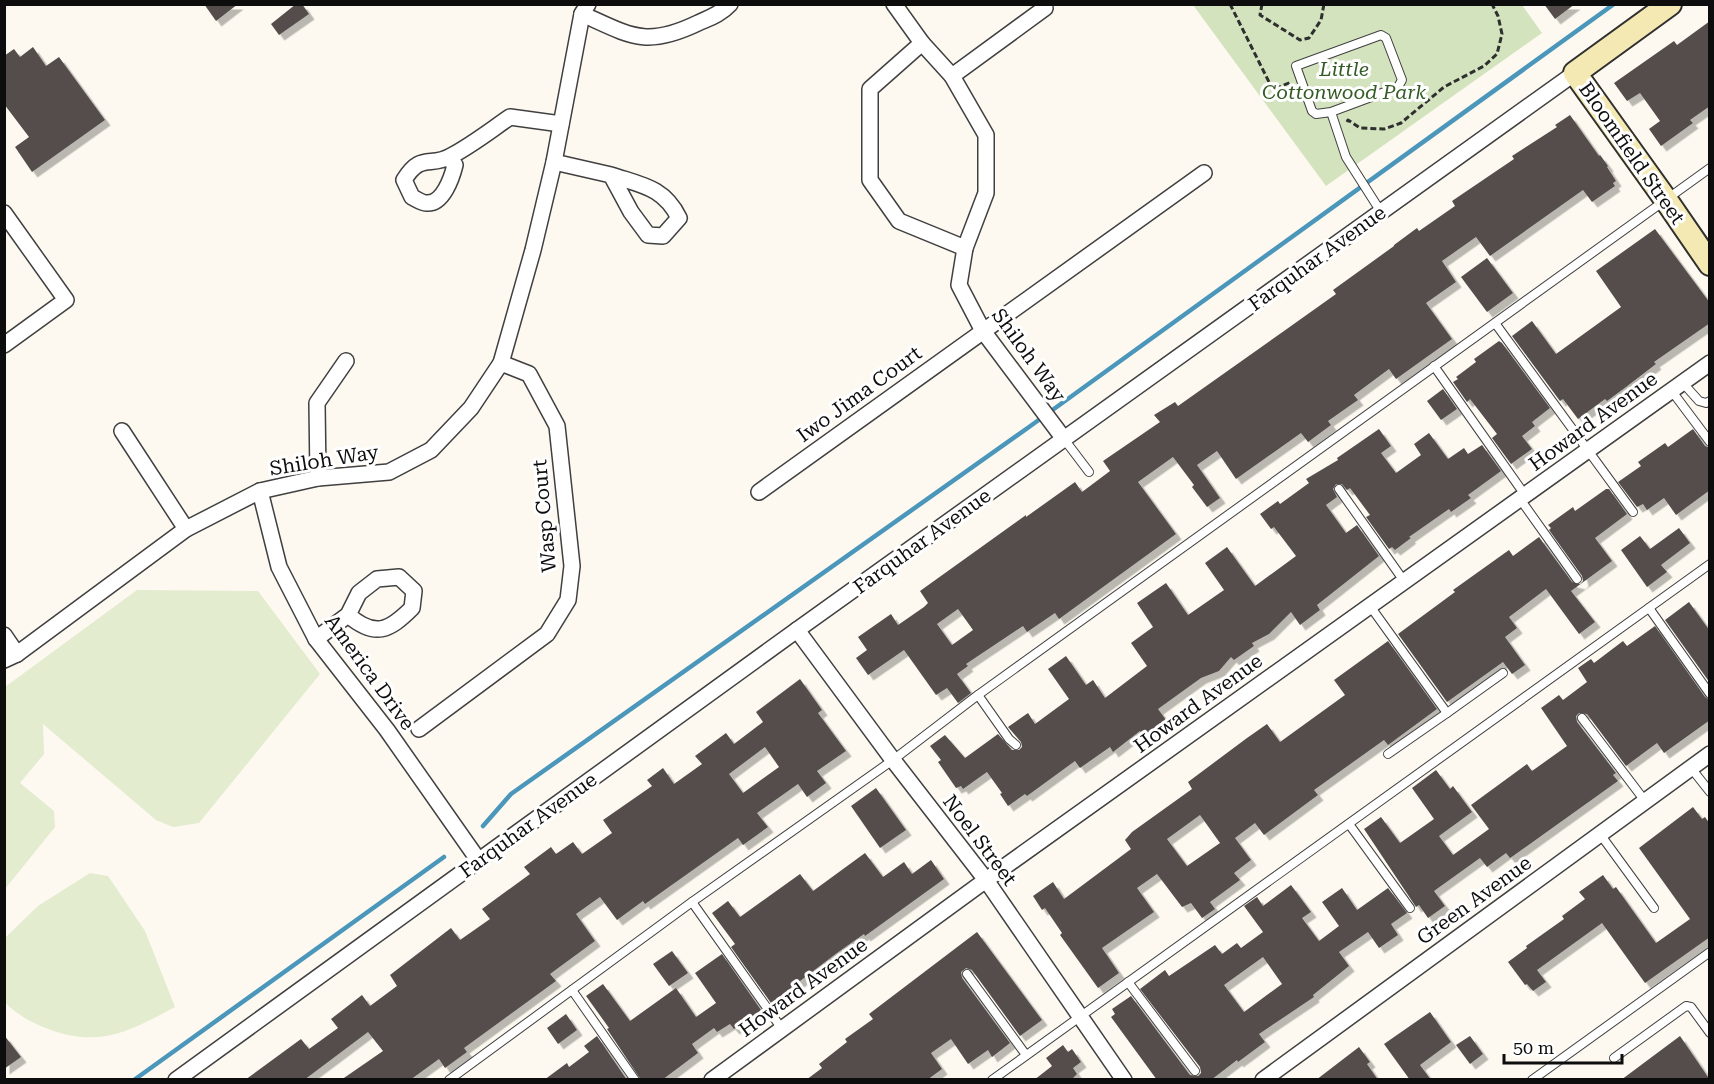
<svg xmlns="http://www.w3.org/2000/svg" width="1714" height="1084" font-family="'Roboto Serif',serif">
<defs>
<filter id="shadow"><feDropShadow dx="5.5" dy="5.5" stdDeviation="0" flood-color="#0004"/></filter>
</defs>
<rect width="100%" height="100%" fill="#fdf9f0"/>
<path fill="#d3e3be" d="M1193,5H1522L1542,33L1326,186Z"/>
<g fill="#e3ecce">
<path d="M137,590L258,591L320,674L199,823L173,827L156,820L43,724L44,754L20,783L54,811L55,827L5,889V687Z"/>
<path d="M90,873L108,876L145,931L175,1007C126,1033 98,1049 43,1027C29,1021 14,1013 4,1001L5,938L38,906Z"/>
</g>
<g fill="none" stroke-linecap="round" stroke-linejoin="round">
<g stroke="#4b96bb" stroke-width="4.5">
<path d="M483,826L511,794L1029,427L1614,4"/>
<path d="M134,1080L444,857"/>
</g>
</g>
<g fill="#544e4b" fill-rule="evenodd" filter="url(#shadow)">
<path d="M204,4H238L216,21Z"/>
<path d="M296,4H302L309,14L279,35L271,24Z"/>
<path d="M1544,4H1575L1555,19Z"/>
<path d="M1710,21V106L1690,120L1693,123L1661,146L1649,129L1660,121L1640,93L1627,101L1614,83L1674,41L1677,45Z"/>
<path d="M33,47L46,66L59,57L105,120L32,172L15,147L29,137L4,104V56L14,49L20,57Z"/>
<path d="M1570,115L1599,156L1600,155L1608,166L1607,167L1616,181L1613,183L1615,186L1592,202L1583,190L1490,256L1476,237L1442,261L1456,282L1426,303L1452,339L1396,379L1389,369L1354,395L1358,400L1328,421L1331,425L1308,442L1301,433L1236,479L1217,451L1197,465L1220,498L1207,507L1192,487L1194,485L1173,457L1138,482L1176,534L1059,619L1055,613L1027,632L1023,626L966,664L968,666L957,674L971,693L958,703L947,688L936,695L904,650L868,675L856,658L867,650L858,637L891,614L898,625L924,607L928,603L920,591L1026,515V517L1075,482L1082,492L1110,471L1103,461L1160,422L1154,415L1175,402L1178,406L1284,331L1336,294L1333,290L1394,246V245L1417,228L1419,231L1455,206L1452,201L1514,159L1512,156L1557,127L1555,125ZM958,609L973,630L952,645L937,624Z"/>
<path d="M1655,229L1710,303V323L1654,362L1656,364L1626,387L1607,401L1605,399L1578,419L1563,399L1560,401L1512,336L1532,321L1556,354L1621,307L1596,271Z"/>
<path d="M1487,258L1513,293L1487,312L1461,277Z"/>
<path d="M1499,341L1502,343L1550,408L1532,422L1535,426L1522,436L1532,449L1511,464L1492,438L1497,434L1470,399L1467,402L1453,382L1458,379L1456,377L1476,362L1474,359Z"/>
<path d="M1443,389L1457,409L1441,420L1427,401Z"/>
<path d="M1379,429L1391,446L1381,453L1396,473L1421,455L1414,444L1429,433L1448,459L1464,448L1468,454L1482,445L1501,471L1468,495L1471,498L1451,512L1449,509L1409,537L1411,538L1395,550L1392,547L1389,549L1366,517L1370,515L1350,488L1347,490L1342,484H1336L1333,489L1337,497L1326,505L1346,533L1357,525L1379,556L1317,605L1320,610L1300,625L1291,612L1269,634L1252,643L1254,646L1234,660L1231,657L1219,671L1201,678L1158,709L1166,720L1144,736L1140,731L1113,752L1110,747L1080,768L1075,761L1027,796L1025,794L1008,806L1000,794L1002,793L987,772L963,789L961,786L956,788L938,762L941,760L930,746L945,735L965,758L998,734L1012,750H1019L1022,747L1021,742L1008,727L1028,713L1035,724L1069,699L1048,669L1066,656L1086,685L1093,680L1105,698L1147,666L1131,643L1153,627L1137,603L1166,583L1188,615L1224,590L1205,563L1227,547L1255,586L1296,556L1274,527L1271,529L1260,514L1278,501L1280,504L1309,483L1306,479L1338,460L1337,458Z"/>
<path d="M1693,429L1705,446L1710,448V490L1676,515L1664,498L1647,510L1643,504L1637,507L1618,482L1641,466L1638,462L1665,443L1668,447Z"/>
<path d="M1606,489H1609L1627,514L1595,538L1612,561L1571,591L1595,622L1579,634L1546,589L1509,617L1517,628L1505,637L1525,665L1512,674L1503,662L1447,702L1398,634L1455,592L1453,590L1509,550L1513,556L1539,537L1572,582L1580,584L1583,581L1582,576L1549,530L1551,528L1548,525L1573,507L1575,511Z"/>
<path d="M1679,528L1690,543L1661,565L1667,572L1647,587L1621,550L1640,536L1650,549Z"/>
<path d="M1689,602L1710,631V683L1665,620Z"/>
<path d="M1655,626L1705,697L1710,700V720L1664,753L1657,743L1626,766L1587,714L1579,713L1576,716L1577,722L1616,773L1613,775L1618,781L1513,856L1510,858L1506,853L1487,867L1480,858L1434,891L1445,906L1428,918L1419,905L1416,907L1364,829L1381,817L1400,843L1434,819L1412,788L1436,770L1450,789L1453,786L1472,812L1439,836L1453,855L1489,829L1471,805L1527,764L1532,771L1567,746L1541,708L1559,695L1563,700L1587,682L1578,668L1591,659L1594,663L1623,641L1627,646Z"/>
<path d="M1388,641L1437,709L1388,745L1384,740L1314,790L1318,795L1264,835L1255,823L1235,838L1251,860L1234,873L1240,880L1210,902L1215,909L1202,918L1191,903L1182,907L1157,874L1137,888L1154,912L1102,948L1119,973L1098,988L1060,935L1062,933L1045,908L1042,910L1033,896L1053,882L1064,899L1131,849L1125,840L1132,832L1192,789L1188,782L1247,738L1267,724L1280,742L1345,695L1334,680ZM1200,815L1220,843L1187,866L1167,839Z"/>
<path d="M800,679L822,710L818,713L846,751L817,771L826,783L807,797L798,784L757,813L768,827L743,845L738,838L645,904L643,901L617,920L600,897L576,914L595,941L550,974L556,981L464,1048L467,1052L445,1068L439,1059L410,1080H341L383,1051L368,1032L304,1080H245L301,1039L309,1049L338,1028L331,1019L362,995L370,1006L397,986L390,975L451,928L460,940L490,919L482,909L530,874L524,867L551,847L556,854L573,842L582,854L612,833L603,820L652,786L647,780L663,768L674,784L702,764L695,756L726,733L734,744L763,722L756,712ZM765,747L779,767L743,793L729,774Z"/>
<path d="M876,788L906,830L880,848L851,806Z"/>
<path d="M1693,807L1702,819L1705,817L1710,824V937L1645,983L1602,923L1537,970L1546,982L1533,991L1527,984L1525,985L1508,962L1527,948L1526,946L1564,919L1562,916L1585,899L1579,892L1603,875L1613,889L1616,887L1656,943L1690,919L1639,848Z"/>
<path d="M865,853L883,877L904,862L912,874L931,860L944,879L865,936L864,934L837,953L771,1003L731,947L735,944L712,913L728,901L740,917L800,874L813,891Z"/>
<path d="M1291,885L1311,912L1302,918L1319,941L1339,926L1322,902L1342,888L1357,910L1388,888L1407,913L1391,924L1398,935L1379,948L1368,932L1339,952L1349,966L1313,995L1314,997L1259,1034L1265,1042L1238,1062L1237,1060L1211,1080H1157L1111,1017L1115,1014L1112,1009L1131,996L1190,1075L1198,1076L1201,1073L1200,1067L1140,989L1165,970L1169,976L1215,945L1222,954L1237,943L1241,948L1263,932L1244,906L1257,897L1263,906ZM1263,957L1282,984L1244,1012L1224,985Z"/>
<path d="M977,932L1042,1020L1020,1036L972,970L966,968L961,972L962,978L1010,1043L992,1057L988,1050L968,1064L951,1039L931,1053L942,1069L927,1080H806L822,1068L819,1064L847,1042L845,1039L873,1019L869,1014Z"/>
<path d="M672,951L688,973L669,986L653,964Z"/>
<path d="M722,954L761,1010L734,1029L730,1024L717,1032L714,1028L692,1044L698,1053L662,1080H641L607,1029L609,1028L586,996L603,984L630,1021L676,988L696,1017L716,1003L695,973Z"/>
<path d="M1430,1012L1451,1042L1420,1065L1431,1080H1410L1384,1044Z"/>
<path d="M566,1014L577,1030L558,1044L547,1028Z"/>
<path d="M4,1035L21,1057L4,1069Z"/>
<path d="M597,1036L627,1080H544L567,1063L569,1067L589,1052L584,1046Z"/>
<path d="M1470,1036L1483,1054L1470,1064L1456,1045Z"/>
<path d="M1680,1036L1710,1080H1621Z"/>
<path d="M1063,1045L1068,1052L1072,1049L1081,1062L1073,1068L1077,1074L1071,1080H1034L1052,1066L1046,1058Z"/>
<path d="M1359,1047L1370,1062L1367,1064L1378,1080H1316Z"/>
</g>
<g fill="none" stroke-linecap="round" stroke-linejoin="round">
<g stroke="#404040" stroke-width="10">
<g id="lane">
<path d="M1331,112L1316,114L1312,111L1296,66L1381,35L1386,38L1402,80L1398,87L1331,112L1346,157L1381,212"/>
<path d="M1495,323L1633,512"/>
<path d="M1434,366L1525,495"/>
<path d="M1682,382L1699,401L1706,403L1710,401"/>
<path d="M1671,390L1710,442"/>
<path d="M1064,439L1089,472"/>
<path d="M1339,489L1404,581"/>
<path d="M1520,499L1577,579"/>
<path d="M1370,606L1447,713L1503,673"/>
<path d="M1649,608L1710,694"/>
<path d="M978,695L1009,739L1016,745"/>
<path d="M1582,718L1645,801"/>
<path d="M1388,754L1447,713"/>
<path d="M1691,768L1710,792"/>
<path d="M1349,824L1410,908"/>
<path d="M1600,834L1654,908"/>
<path d="M692,902L782,1029"/>
<path d="M967,974L1026,1055"/>
<path d="M1128,982L1195,1071"/>
<path d="M572,990L635,1080"/>
<path d="M1614,1058L1686,1006L1691,1007L1710,1033"/>
<path d="M449,1080L692,902L893,760L978,695L1710,168"/>
<path d="M992,1080L1710,564"/>
<path d="M1532,1080L1710,952"/>
</g>
</g>
<g stroke="#404040" stroke-width="18">
<g id="street">
<path d="M894,4L922,43L952,76L986,135V193L965,248L959,285L983,331L1064,439"/>
<path d="M582,14C631,36 646,48 698,23C709,18 721,14 730,4"/>
<path d="M922,43L870,89V180L899,221L965,248"/>
<path d="M952,76L1045,8"/>
<path d="M449,158L455,165C452,177 443,205 426,203C422,203 416,199 412,197L404,180C421,152 430,168 451,156C472,145 491,130 510,117L561,124"/>
<path d="M554,162L611,175L631,212L648,235L663,236L679,218C664,187 641,185 611,175"/>
<path d="M4,213L66,300L4,345"/>
<path d="M122,431L186,529"/>
<path d="M318,478L317,403L346,361"/>
<path d="M260,491L279,567L316,639L387,730L479,861"/>
<path d="M759,492L1204,173"/>
<path d="M797,630L893,760L986,880L1124,1080"/>
<path d="M4,635L17,654"/>
<path d="M316,639L348,615L359,593L377,579L399,577L414,591L412,608C389,631 375,638 348,615"/>
<path d="M4,660L17,654L186,529L260,491L318,478L389,472L431,450L471,408L501,363L533,250L554,162L582,14L588,4"/>
<path d="M419,729L547,634L568,600L572,566L557,426L529,374L501,363"/>
<path d="M176,1080L797,630L1575,73"/>
<path d="M712,1080L986,880L1710,363"/>
<path d="M1263,1080L1710,754"/>
</g>
</g>
<g stroke="#2f2f2f" stroke-width="26">
<path id="secondary" d="M1670,4L1575,73L1666,200L1710,264"/>
</g>
<g stroke="#2f2f2f" stroke-width="3" stroke-dasharray="6 3" stroke-linecap="butt">
<path d="M1230,4L1273,90L1291,82"/>
<path d="M1262,4L1260,15L1300,40L1309,38L1321,20L1324,4"/>
<path d="M1347,122L1348,120L1360,128L1384,129L1401,123L1444,87L1484,66L1497,54L1502,34L1498,16L1492,4"/>
</g>
<use href="#lane" stroke="#fff" stroke-width="8"/>
<use href="#street" stroke="#fff" stroke-width="15"/>
<use href="#secondary" stroke="#f4e9b3" stroke-width="22"/>
</g>
<g text-anchor="middle" stroke-width="6" stroke-linejoin="round" paint-order="stroke">
<g font-size="20" font-style="italic" fill="#355c26" stroke="#fff">
<text x="1344" y="76">Little<tspan x="1344" dy="23">Cottonwood Park</tspan></text>
</g>
<g font-size="20" fill="#0d0d0d" stroke="#fff">
<text transform="translate(1632 153) rotate(55)" y="7">Bloomfield Street</text>
<text transform="translate(1317 258) rotate(-36)" y="7">Farquhar Avenue</text>
<text transform="translate(1029 355) rotate(54)" y="7">Shiloh Way</text>
<text transform="translate(859 394) rotate(-36)" y="7">Iwo Jima Court</text>
<text transform="translate(1593 421) rotate(-36)" y="7">Howard Avenue</text>
<text transform="translate(324 460) rotate(-9)" y="7">Shiloh Way</text>
<text transform="translate(544 516) rotate(-95)" y="7">Wasp Court</text>
<text transform="translate(922 541) rotate(-36)" y="7">Farquhar Avenue</text>
<text transform="translate(370 672) rotate(54)" y="7">America Drive</text>
<text transform="translate(1198 703) rotate(-36)" y="7">Howard Avenue</text>
<text transform="translate(528 825) rotate(-36)" y="7">Farquhar Avenue</text>
<text transform="translate(980 840) rotate(53)" y="7">Noel Street</text>
<text transform="translate(1474 900) rotate(-36)" y="7">Green Avenue</text>
<text transform="translate(803 987) rotate(-36)" y="7">Howard Avenue</text>
</g>
</g>
<rect width="1714" height="1084" fill="none" stroke="#0d0d0d" stroke-width="12"/>
<path d="M1504 1054v9h118v-9" fill="none" stroke="#0d0d0d" stroke-width="3"/>
<text x="1513" y="1054" font-size="18" fill="#0d0d0d" stroke="#ffffff" stroke-width="4.5" paint-order="stroke">50 m</text>
</svg>
